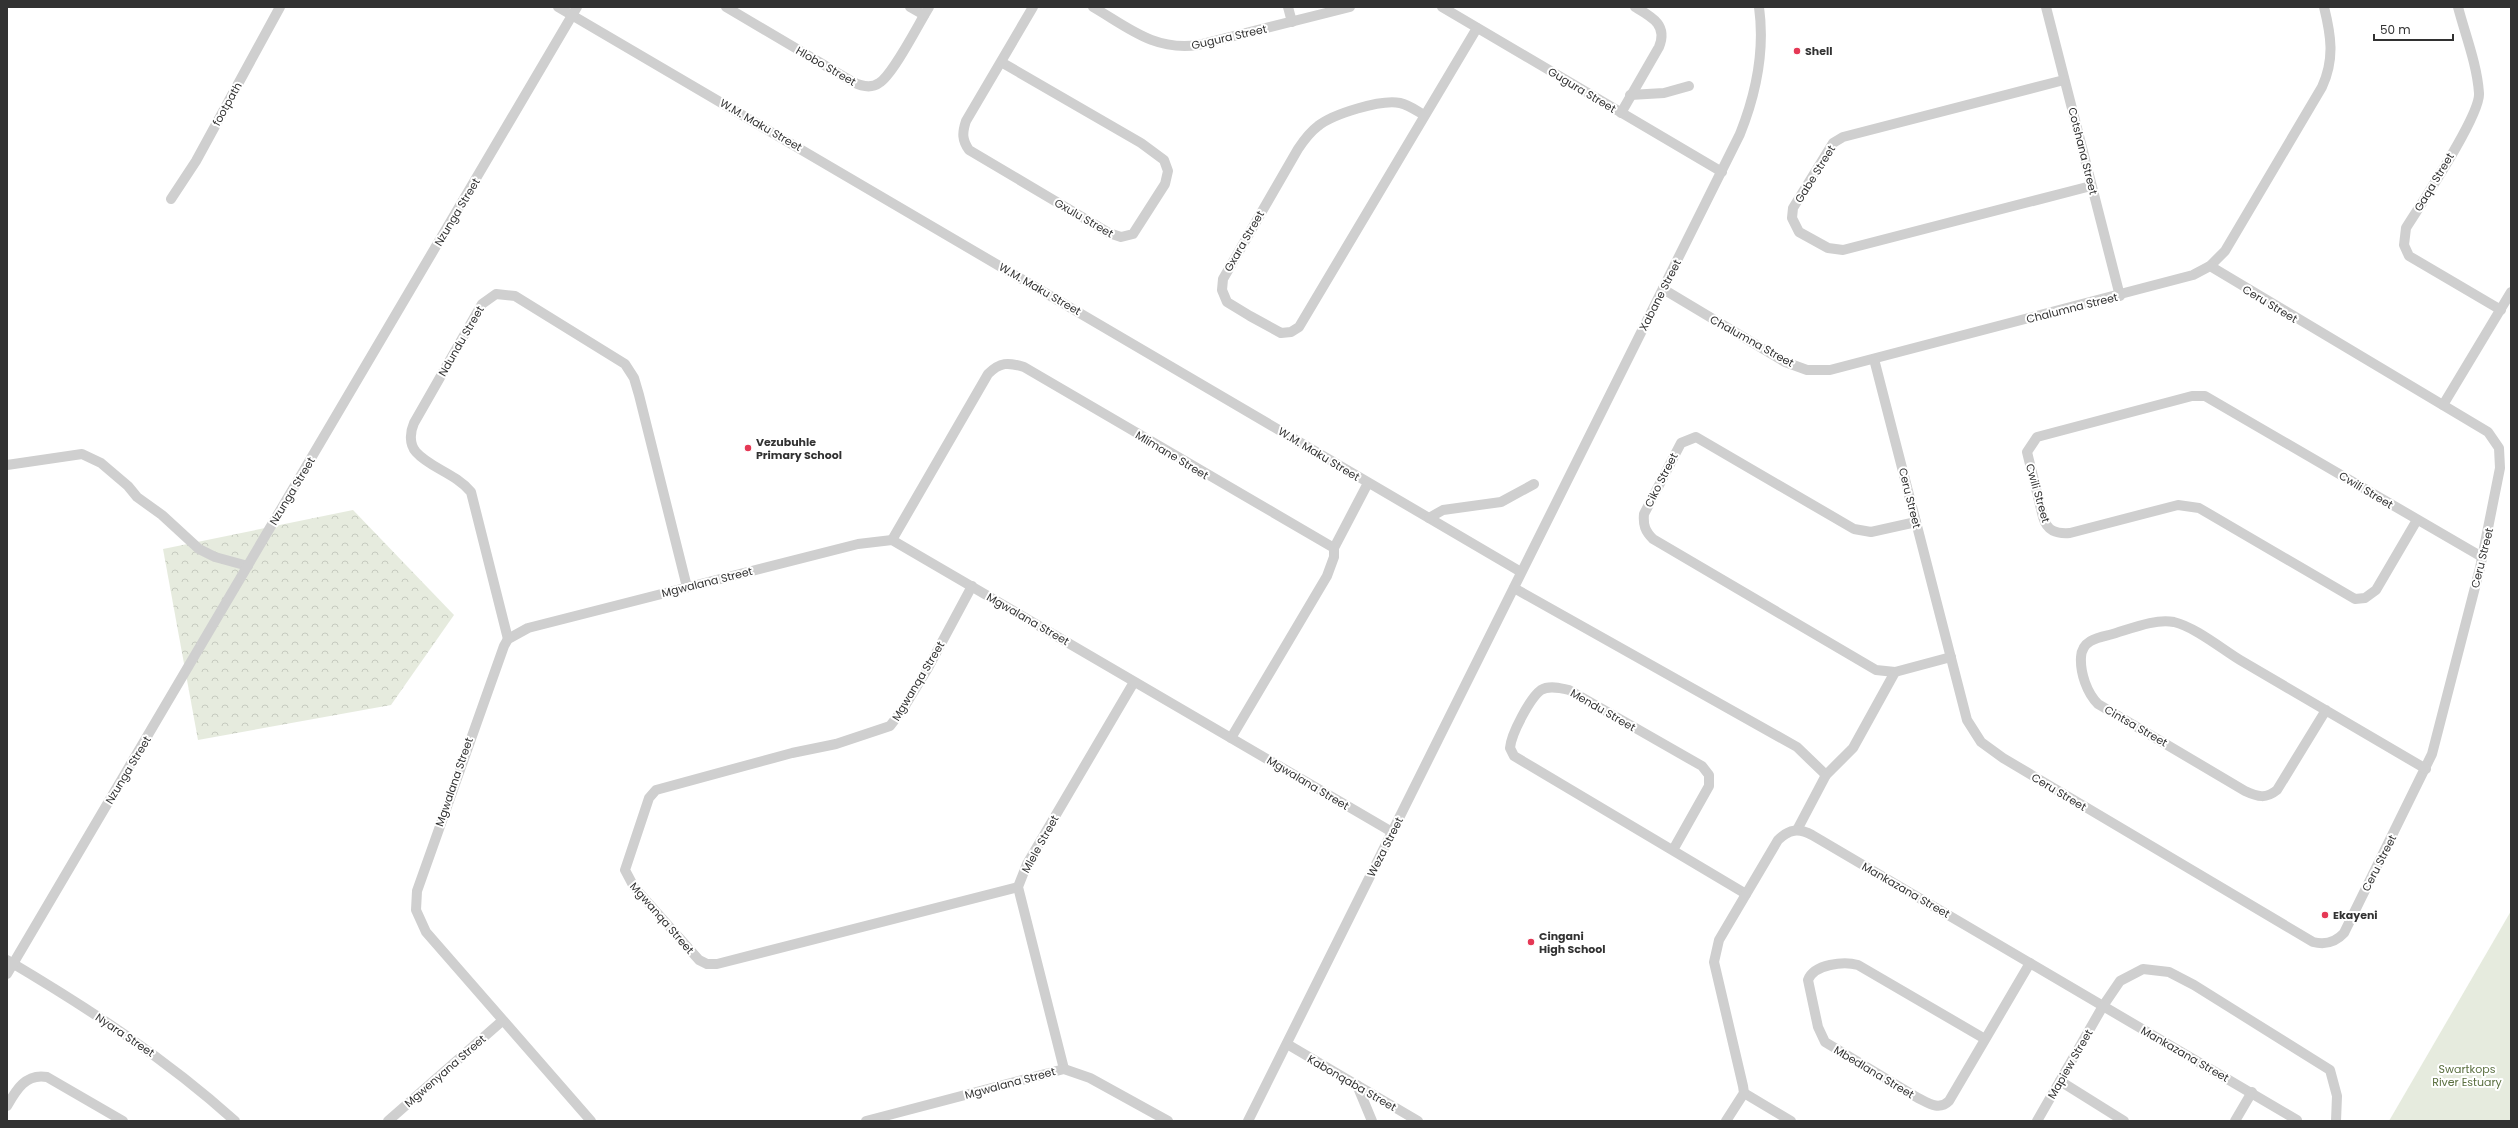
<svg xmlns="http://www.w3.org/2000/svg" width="2518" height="1128" font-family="Poppins,sans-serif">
<defs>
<pattern id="forest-crowns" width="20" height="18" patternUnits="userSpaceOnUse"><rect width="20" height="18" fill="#e6ebde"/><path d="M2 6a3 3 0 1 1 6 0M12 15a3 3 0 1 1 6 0" fill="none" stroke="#c6cabf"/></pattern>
</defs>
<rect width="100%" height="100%" fill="#fff"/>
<path fill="url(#forest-crowns)" d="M353,510L454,615L391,705L198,740L163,549Z"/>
<path fill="#e6ebde" d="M2511,911V1121H2389Z"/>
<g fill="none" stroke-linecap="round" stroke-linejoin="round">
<g stroke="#cfcfcf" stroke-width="10">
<path d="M558,7L1521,572"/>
<path d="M726,7L853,82C861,86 871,89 879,83C893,75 919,23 929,7"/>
<path d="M910,7L924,15"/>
<path d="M1093,7C1129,28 1154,51 1198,45L1350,7"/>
<path d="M1288,7L1292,22"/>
<path d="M1442,7L1722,172"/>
<path d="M2046,7L2120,296"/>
<path d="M2458,7C2465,34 2477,64 2479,93C2481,115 2421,204 2406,228L2404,245L2409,256L2501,310"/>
<path d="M1001,62L1141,143L1164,160L1168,171L1165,184L1133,234L1121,237L1109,233L969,150C962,140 962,133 966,121L1033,7"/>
<path d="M2064,80L1843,137L1833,143L1793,208L1792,218L1799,232L1828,248L1843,250L2091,186"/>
<path d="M1630,95L1664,93L1689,86"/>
<path d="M1621,113L1659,47C1668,25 1652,17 1635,7"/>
<path d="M1424,115C1417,111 1409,105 1400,103C1381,99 1333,114 1318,126C1310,132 1304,140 1298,149L1223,279L1222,290L1227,302L1250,316L1281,333L1291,332L1299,327L1477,28"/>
<path d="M171,199L196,161L280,7"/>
<path d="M1663,289L1785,362L1807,370H1830L2193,275L2210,266L2225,251L2322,87C2335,59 2331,35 2324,7"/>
<path d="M1874,359L1967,720L1981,742L2003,758L2313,942C2325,945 2335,943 2344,933L2432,754L2480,568L2500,468L2499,448L2488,432L2210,266"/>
<path d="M2443,405L2511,292"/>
<path d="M7,465L82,454L101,463L128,486L137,497L162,515L199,549L215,557L248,566"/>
<path d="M1429,518L1443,510L1501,502L1534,484"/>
<path d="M2417,520L2376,590L2365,598L2355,599L2199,508L2178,505L2070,533C2056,534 2047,531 2043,517L2027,452L2037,437L2192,396H2205L2482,557"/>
<path d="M1916,522L1871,532L1854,529L1696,437L1681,443L1644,514C1643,525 1645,531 1653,539L1876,670L1895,672L1951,657"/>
<path d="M892,540L988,374C1000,362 1008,362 1024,367L1334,548V557L1327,576L1231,738"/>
<path d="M1334,548L1368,483"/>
<path d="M972,586L928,668L903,709L890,726L836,744L792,753L656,790L649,798L625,870L634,887L699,960L707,964H717L1018,887"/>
<path d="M1514,588L1797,747L1826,775"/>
<path d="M508,639L471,492C455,473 430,468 416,452C409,444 410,432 414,423L482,304L496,294L515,296L625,364L634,378L639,395L687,587"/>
<path d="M2326,710L2277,790C2266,799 2258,797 2245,791L2098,704C2087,693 2080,673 2081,657C2082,641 2096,638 2109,635C2128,630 2154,618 2174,622C2195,627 2222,649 2240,660C2302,696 2364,733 2426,769"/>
<path d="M1797,830L1826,775L1853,748L1895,672"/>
<path d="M1673,850L1709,786V775L1702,766L1569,690C1561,688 1549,685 1541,690C1530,698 1511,734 1510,748L1514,756L1746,894"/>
<path d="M7,960C88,1008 165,1058 235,1121"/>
<path d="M7,974L577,7"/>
<path d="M1985,1039L1858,965C1844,961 1814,964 1808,980L1818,1027L1825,1042L1918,1098C1928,1103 1939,1111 1949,1101L2030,963"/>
<path d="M1287,1044L1418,1121"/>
<path d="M1064,1069L1018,887L1027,864L1134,682"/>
<path d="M2060,1081L2124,1121"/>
<path d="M1357,1085L1372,1121"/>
<path d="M1744,1093L1791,1121"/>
<path d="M7,1106C16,1090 26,1073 47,1077L123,1121"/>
<path d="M388,1121L502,1021"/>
<path d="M591,1121L426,932L416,910L417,891L504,646L508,639L528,628L858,544L892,540L1392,832"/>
<path d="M866,1121L1064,1069L1090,1078L1168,1121"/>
<path d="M1248,1121L1740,134C1756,94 1765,50 1759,7"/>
<path d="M1726,1121L1744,1093L1743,1086L1714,962L1719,940L1778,840C1789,829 1799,828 1812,835L2297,1120"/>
<path d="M2037,1121L2103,1006L2120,981L2143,969L2169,972L2194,985L2330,1070L2337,1096L2336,1121"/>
<path d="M2235,1121L2252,1092"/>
</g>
</g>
<g fill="#e53855" stroke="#fff" stroke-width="1.5">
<circle cx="1797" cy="51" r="4"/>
<circle cx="748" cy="448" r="4"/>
<circle cx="2325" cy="915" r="4"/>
<circle cx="1531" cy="942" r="4"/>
</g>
<g text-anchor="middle" stroke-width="4" stroke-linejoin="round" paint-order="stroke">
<g font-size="11" fill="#323232" stroke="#fff">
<text transform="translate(1229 37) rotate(-13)" y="4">Gugura Street</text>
<text transform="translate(826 66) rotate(30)" y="4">Hlobo Street</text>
<text transform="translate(1582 90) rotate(31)" y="4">Gugura Street</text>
<text transform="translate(227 104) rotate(-61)" y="4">footpath</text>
<text transform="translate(761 125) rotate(30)" y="4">W.M. Maku Street</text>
<text transform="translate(2083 151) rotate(76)" y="4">Cotshana Street</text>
<text transform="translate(1815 174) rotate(-58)" y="4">Gabe Street</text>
<text transform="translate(2434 182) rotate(-59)" y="4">Gaqa Street</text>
<text transform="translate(457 212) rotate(-59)" y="4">Nzunga Street</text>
<text transform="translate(1084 218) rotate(30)" y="4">Gxulu Street</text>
<text transform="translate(1244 241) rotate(-60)" y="4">Gxara Street</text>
<text transform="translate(1040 289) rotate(30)" y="4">W.M. Maku Street</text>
<text transform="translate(1660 295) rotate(-63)" y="4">Xabane Street</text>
<text transform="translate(2270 304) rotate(31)" y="4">Ceru Street</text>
<text transform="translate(2072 308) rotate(-14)" y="4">Chalumna Street</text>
<text transform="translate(461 341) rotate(-60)" y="4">Ndundu Street</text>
<text transform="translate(1752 341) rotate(29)" y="4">Chalumna Street</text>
<text transform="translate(1319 454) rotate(31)" y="4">W.M. Maku Street</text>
<text transform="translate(1172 455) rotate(31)" y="4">Mlimane Street</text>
<text transform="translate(1661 480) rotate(-63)" y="4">Ciko Street</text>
<text transform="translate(2366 490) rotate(31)" y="4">Cwili Street</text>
<text transform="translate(292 491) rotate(-59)" y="4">Nzunga Street</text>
<text transform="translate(2038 493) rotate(74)" y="4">Cwili Street</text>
<text transform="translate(1910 498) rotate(76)" y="4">Ceru Street</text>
<text transform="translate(2482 558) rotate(-76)" y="4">Ceru Street</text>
<text transform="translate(707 582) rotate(-14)" y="4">Mgwalana Street</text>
<text transform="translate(1028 619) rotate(30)" y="4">Mgwalana Street</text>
<text transform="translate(918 681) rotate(-59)" y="4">Mgwanqa Street</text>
<text transform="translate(1603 710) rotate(30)" y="4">Mendu Street</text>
<text transform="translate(2136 726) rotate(30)" y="4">Cintsa Street</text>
<text transform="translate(128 770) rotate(-59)" y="4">Nzunga Street</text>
<text transform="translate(454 782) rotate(-71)" y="4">Mgwalana Street</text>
<text transform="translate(1308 783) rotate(31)" y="4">Mgwalana Street</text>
<text transform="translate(2059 792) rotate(31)" y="4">Ceru Street</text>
<text transform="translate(1040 844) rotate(-61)" y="4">Mlele Street</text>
<text transform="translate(1385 847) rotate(-63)" y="4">Weza Street</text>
<text transform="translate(2379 863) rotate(-63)" y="4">Ceru Street</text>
<text transform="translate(1906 890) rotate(30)" y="4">Mankazana Street</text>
<text transform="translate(662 918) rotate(49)" y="4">Mgwanqa Street</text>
<text transform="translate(125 1035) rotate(34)" y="4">Nyara Street</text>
<text transform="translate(2185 1054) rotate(30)" y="4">Mankazana Street</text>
<text transform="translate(2070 1064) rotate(-60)" y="4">Mapiew Street</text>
<text transform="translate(445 1071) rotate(-41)" y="4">Mgwenyana Street</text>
<text transform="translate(1874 1072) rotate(31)" y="4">Mbedlana Street</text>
<text transform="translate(1010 1083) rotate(-15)" y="4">Mgwalana Street</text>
<text transform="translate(1352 1083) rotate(30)" y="4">Kabonqaba Street</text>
</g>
<g font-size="11" font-weight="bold" fill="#323232" stroke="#fff" text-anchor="start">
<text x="1805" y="55">Shell</text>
<text x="756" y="446">Vezubuhle<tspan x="756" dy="13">Primary School</tspan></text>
<text x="2333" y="919">Ekayeni</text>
<text x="1539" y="940">Cingani<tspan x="1539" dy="13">High School</tspan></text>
</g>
<g font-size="11" fill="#5a6f3f" stroke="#fff">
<text x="2467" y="1073">Swartkops<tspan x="2467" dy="13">River Estuary</tspan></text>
</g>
</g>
<rect width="2518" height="1128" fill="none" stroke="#323232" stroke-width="16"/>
<path d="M2374 34v6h79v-6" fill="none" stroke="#323232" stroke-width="2"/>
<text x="2380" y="34" font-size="12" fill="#323232" stroke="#ffffff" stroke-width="3" paint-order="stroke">50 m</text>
</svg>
